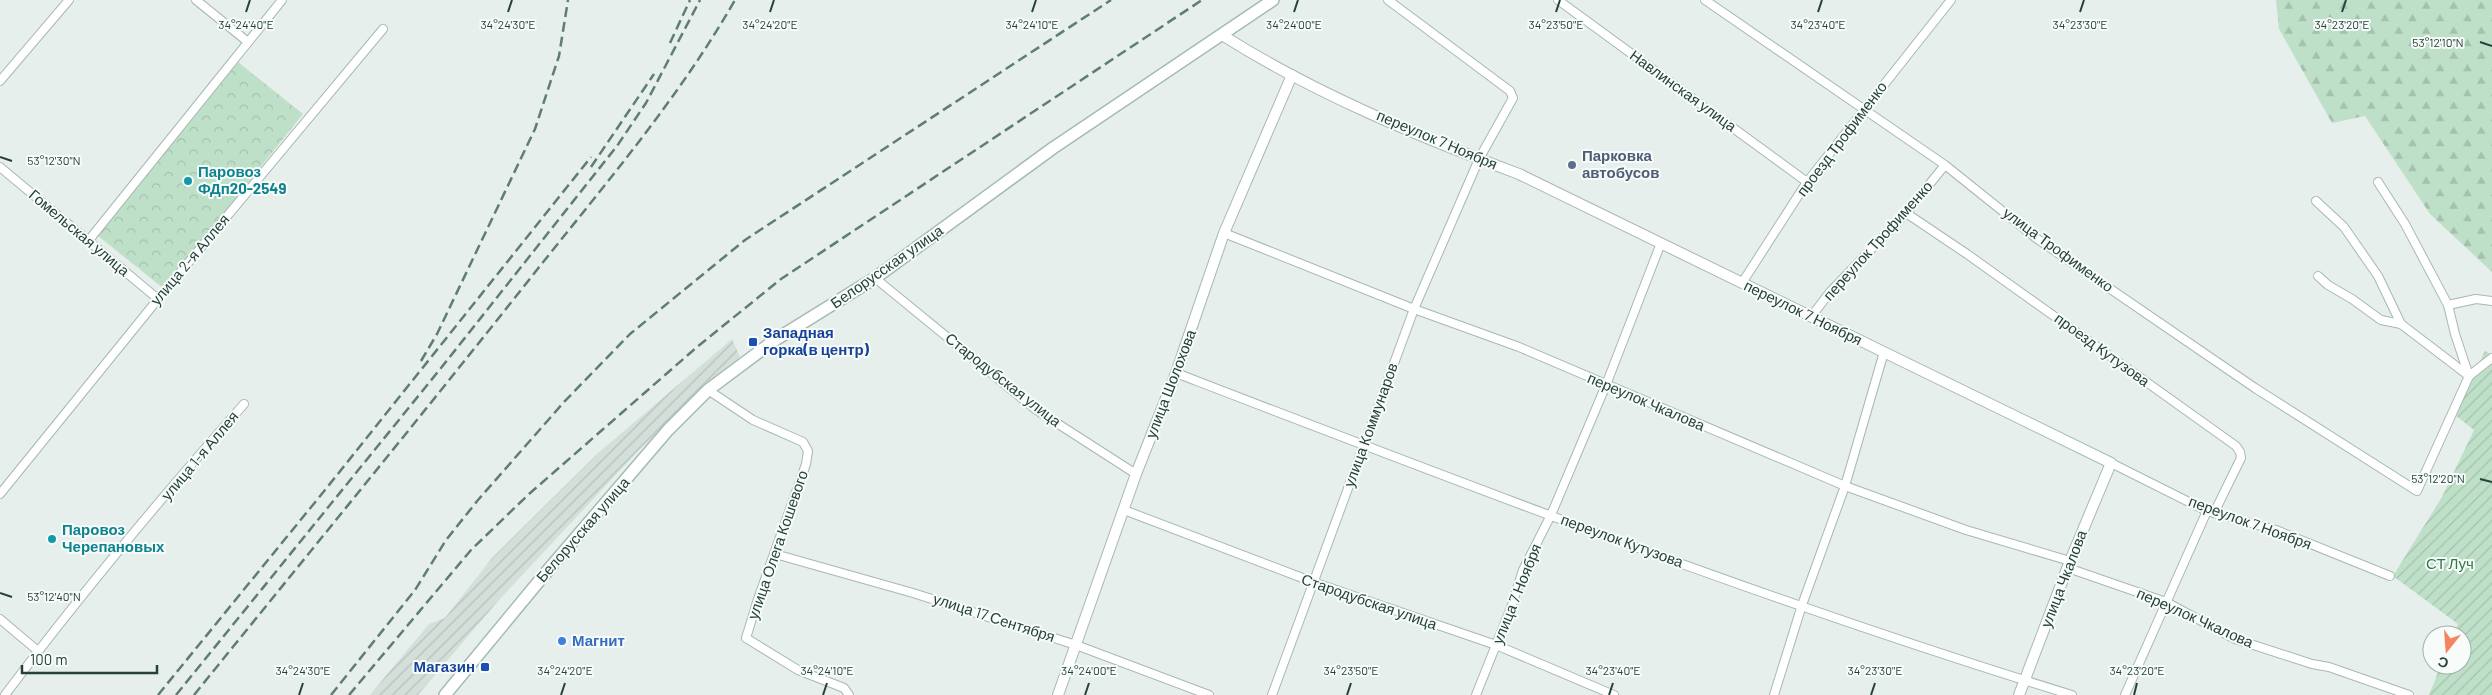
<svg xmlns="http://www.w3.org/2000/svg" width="2492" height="695" font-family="Barlow,sans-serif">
<defs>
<pattern id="industrial-furrows" width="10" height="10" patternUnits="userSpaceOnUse" patternTransform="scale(1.25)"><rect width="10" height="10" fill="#d4dfda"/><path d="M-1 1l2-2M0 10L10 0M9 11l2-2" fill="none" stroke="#b6c1bc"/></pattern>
<pattern id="forest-firs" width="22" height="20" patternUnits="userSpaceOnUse" patternTransform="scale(1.25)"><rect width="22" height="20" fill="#bfe0c8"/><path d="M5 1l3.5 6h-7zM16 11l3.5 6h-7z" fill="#a4c1ad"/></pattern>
<pattern id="park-crowns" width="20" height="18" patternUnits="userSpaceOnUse" patternTransform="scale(1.25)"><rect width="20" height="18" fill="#bfe0c8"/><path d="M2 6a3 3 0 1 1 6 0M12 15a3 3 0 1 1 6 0" fill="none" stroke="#a4c1ad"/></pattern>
<pattern id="garden-furrows" width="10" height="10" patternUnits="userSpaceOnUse" patternTransform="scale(1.25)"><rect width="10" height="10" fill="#bfe0c8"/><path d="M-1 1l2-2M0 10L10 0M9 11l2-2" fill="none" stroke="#a4c1ad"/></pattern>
</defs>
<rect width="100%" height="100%" fill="#e6efeb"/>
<path fill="url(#industrial-furrows)" d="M732,339L740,357L639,450L498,601L418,695H370L429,624L445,618L492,558L597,454Z"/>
<path fill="url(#forest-firs)" d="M2276,0H2492V272L2430,214L2365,116L2332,123L2279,29Z"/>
<path fill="url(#park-crowns)" d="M238,62L303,114L163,288L97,235Z"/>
<path fill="url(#garden-furrows)" d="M2485,351L2492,355V695H2429L2441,665H2462V635H2453L2458,624L2393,576L2442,497L2474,430L2455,415Z"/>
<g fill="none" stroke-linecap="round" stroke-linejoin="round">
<g stroke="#a8b8b2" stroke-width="10">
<g id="minor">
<path d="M196,0L248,42"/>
<path d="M1558,0L1807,182"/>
<path d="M1705,0L1945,165L2036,238L2255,388L2417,491L2469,376L2492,358"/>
<path d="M0,81L69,0"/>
<path d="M0,167L158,299"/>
<path d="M2378,182L2405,224L2448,305L2455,334L2469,376"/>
<path d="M2316,201L2344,227L2378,276L2401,324"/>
<path d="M1906,213L1967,254L2236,446L2240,452L2241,458L2214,513"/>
<path d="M1224,233L1414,309L1519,347L1845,486L1966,530L2070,561"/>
<path d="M89,240L282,0"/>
<path d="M2318,276L2328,285L2352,299L2381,320L2401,324L2469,376"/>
<path d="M875,278L1035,409L1136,474"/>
<path d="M1742,283L1807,182L1951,0"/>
<path d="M2448,305L2476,299L2492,301"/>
<path d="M1811,317L1830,292L1906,213L1945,165"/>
<path d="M1176,373C1472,487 1769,602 2072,695"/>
<path d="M708,390L753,420L803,442L808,451L806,464L758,599L746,638L798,670L844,688L849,695"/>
<path d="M2111,463L2207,511L2276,530L2390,576"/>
<path d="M0,494L158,299L383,29"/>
<path d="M1124,510L1313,582L1496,645L1614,695"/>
<path d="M775,554L913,593L1076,645L1209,695"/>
<path d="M2068,568L2166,602L2235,639L2312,664L2329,667L2409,695"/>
<path d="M0,619L38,651"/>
<path d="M5,695C80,595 161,498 244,404"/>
<path d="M1272,695L1414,309L1479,159L1513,98L1510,91L1388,0"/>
<path d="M1476,695L1512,605L1523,570L1551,515L1606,385L1661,243"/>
<path d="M1774,695L1802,605L1845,486L1884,352"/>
<path d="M2125,695L2207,511"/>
</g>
</g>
<g stroke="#a8b8b2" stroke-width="12">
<g id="tertiary">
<path d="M1222,35C1314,93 1417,136 1519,174L2111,463L2070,561L2019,695"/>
<path d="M1058,695L1136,474L1176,373L1224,233L1292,75"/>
</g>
</g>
<g stroke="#a4bbb3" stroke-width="14">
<path id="secondary" d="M445,695L549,569L668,430L708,390L775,340L875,278L1053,148L1273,0"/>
</g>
<use href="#minor" stroke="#fff" stroke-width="8"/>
<use href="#tertiary" stroke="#fff" stroke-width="10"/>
<use href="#secondary" stroke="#fff" stroke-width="11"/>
<g stroke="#5f7d75" stroke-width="2.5" stroke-dasharray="10 5" stroke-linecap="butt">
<path d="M670,43L690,0"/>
<path d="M591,167L654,74"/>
<path d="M421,361L437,334L535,129L559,56L568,0"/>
<path d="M158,695L325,490L591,157"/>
<path d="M176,695L441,368L617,146L646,103L700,0"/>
<path d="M194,695C308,554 423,414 536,271C606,183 679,98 735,0"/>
<path d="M331,695L415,590L446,540L478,500L564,402L630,334L745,240L1111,0"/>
<path d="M349,695L471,550L529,494L697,347L781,279L1202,0"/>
</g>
</g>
<path fill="none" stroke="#24423a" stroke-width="2" d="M246,12L250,0M508,12L512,0M770,12L774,0M1032,12L1036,0M1294,12L1298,0M1556,12L1560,0M1818,12L1822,0M2080,12L2084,0M2342,12L2346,0M2480,42L2492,46M0,157L12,161M2480,479L2492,482M0,593L12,597M299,695L303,683M561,695L565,683M823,695L827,683M1085,695L1089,683M1347,695L1351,683M1609,695L1613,683M1871,695L1875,683M2134,695L2137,683"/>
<circle fill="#5c6f8a" stroke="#f7fbf9" stroke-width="2" cx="1572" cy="165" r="5"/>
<g fill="#0f9aa8" stroke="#f7fbf9" stroke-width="2">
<circle cx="188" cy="181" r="5"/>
<circle cx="52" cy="539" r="5"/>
</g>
<g fill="#1a4fb4" stroke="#f7fbf9" stroke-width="2">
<rect x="748" y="337" width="10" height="10" rx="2.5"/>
<rect x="480" y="662" width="10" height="10" rx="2.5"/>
</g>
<circle fill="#3f7fe0" stroke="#f7fbf9" stroke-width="2" cx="562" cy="641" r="5"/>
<g text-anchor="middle" stroke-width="4" stroke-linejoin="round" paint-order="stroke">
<g font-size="15" fill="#24423a" stroke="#f7fbf9">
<text transform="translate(1683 91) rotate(36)" y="5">Навлинская улица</text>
<text transform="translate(1842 139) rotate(-53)" y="5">проезд Трофименко</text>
<text transform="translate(1437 140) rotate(23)" y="5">переулок 7 Ноября</text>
<text transform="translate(79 233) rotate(40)" y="5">Гомельская улица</text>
<text transform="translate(1878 241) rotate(-48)" y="5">переулок Трофименко</text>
<text transform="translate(2058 250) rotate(36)" y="5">улица Трофименко</text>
<text transform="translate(190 260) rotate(-50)" y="5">улица 2-я Аллея</text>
<text transform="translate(887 267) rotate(-35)" y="5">Белорусская улица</text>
<text transform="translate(1803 313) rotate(26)" y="5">переулок 7 Ноября</text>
<text transform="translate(2102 350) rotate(36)" y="5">проезд Кутузова</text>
<text transform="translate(1003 380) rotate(38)" y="5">Стародубская улица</text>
<text transform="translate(1171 384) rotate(-69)" y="5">улица Шолохова</text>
<text transform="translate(1646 402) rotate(23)" y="5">переулок Чкалова</text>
<text transform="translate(1371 425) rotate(-70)" y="5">улица Коммунаров</text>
<text transform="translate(200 456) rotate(-50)" y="5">улица 1-я Аллея</text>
<text transform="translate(2250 523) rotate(20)" y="5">переулок 7 Ноября</text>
<text transform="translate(583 530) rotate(-49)" y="5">Белорусская улица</text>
<text transform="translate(1622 541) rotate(20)" y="5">переулок Кутузова</text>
<text transform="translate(778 545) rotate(-71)" y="5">улица Олега Кошевого</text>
<text transform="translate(2064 579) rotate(-69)" y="5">улица Чкалова</text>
<text transform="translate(1517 594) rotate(-68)" y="5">улица 7 Ноября</text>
<text transform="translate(1369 602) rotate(19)" y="5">Стародубская улица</text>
<text transform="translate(994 618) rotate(18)" y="5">улица 17 Сентября</text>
<text transform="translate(2195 618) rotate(24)" y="5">переулок Чкалова</text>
</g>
<g font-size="15" font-weight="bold" fill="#4e5e75" stroke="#f7fbf9" text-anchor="start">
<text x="1582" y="161">Парковка<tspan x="1582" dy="17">автобусов</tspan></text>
</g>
<g font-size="15" font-weight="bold" fill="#0d838f" stroke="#f7fbf9" text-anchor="start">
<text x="198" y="177">Паровоз<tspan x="198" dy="17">ФДп20-2549</tspan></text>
<text x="62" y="535">Паровоз<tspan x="62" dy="17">Черепановых</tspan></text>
</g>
<g font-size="15" font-weight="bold" fill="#164399" stroke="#f7fbf9" text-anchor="start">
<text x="763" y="338">Западная<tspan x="763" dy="17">горка(в центр)</tspan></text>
<text x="475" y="672" text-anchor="end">Магазин</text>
</g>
<g font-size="15" fill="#2d7a4b" stroke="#f7fbf9">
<text x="2450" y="569">СТ Луч</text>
</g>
<g font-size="15" font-weight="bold" fill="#366cbe" stroke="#f7fbf9" text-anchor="start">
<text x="572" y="646">Магнит</text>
</g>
</g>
<g font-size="12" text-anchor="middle" fill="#24423a" stroke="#f7fbf9" stroke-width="4" stroke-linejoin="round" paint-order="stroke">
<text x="246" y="29">34°24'40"E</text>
<text x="508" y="29">34°24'30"E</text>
<text x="770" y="29">34°24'20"E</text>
<text x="1032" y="29">34°24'10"E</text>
<text x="1294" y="29">34°24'00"E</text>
<text x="1556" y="29">34°23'50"E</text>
<text x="1818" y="29">34°23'40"E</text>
<text x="2080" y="29">34°23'30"E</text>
<text x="2342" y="29">34°23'20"E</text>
<text x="2438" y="47">53°12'10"N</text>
<text x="54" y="165">53°12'30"N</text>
<text x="2438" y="483">53°12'20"N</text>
<text x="54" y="601">53°12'40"N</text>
<text x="303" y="675">34°24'30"E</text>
<text x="565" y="675">34°24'20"E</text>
<text x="827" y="675">34°24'10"E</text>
<text x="1089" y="675">34°24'00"E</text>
<text x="1351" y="675">34°23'50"E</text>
<text x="1613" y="675">34°23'40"E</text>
<text x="1875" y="675">34°23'30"E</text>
<text x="2137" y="675">34°23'20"E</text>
</g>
<g transform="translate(2447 650) rotate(197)"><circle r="24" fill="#f7fbf9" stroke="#a3b1ad"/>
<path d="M0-4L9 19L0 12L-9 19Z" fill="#f4845f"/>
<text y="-8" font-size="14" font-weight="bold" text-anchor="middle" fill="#24423a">С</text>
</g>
<path d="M22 665v8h135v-8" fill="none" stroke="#24423a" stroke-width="2.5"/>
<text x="30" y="665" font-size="15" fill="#24423a" stroke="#f7fbf9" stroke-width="4" paint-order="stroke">100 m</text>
</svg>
